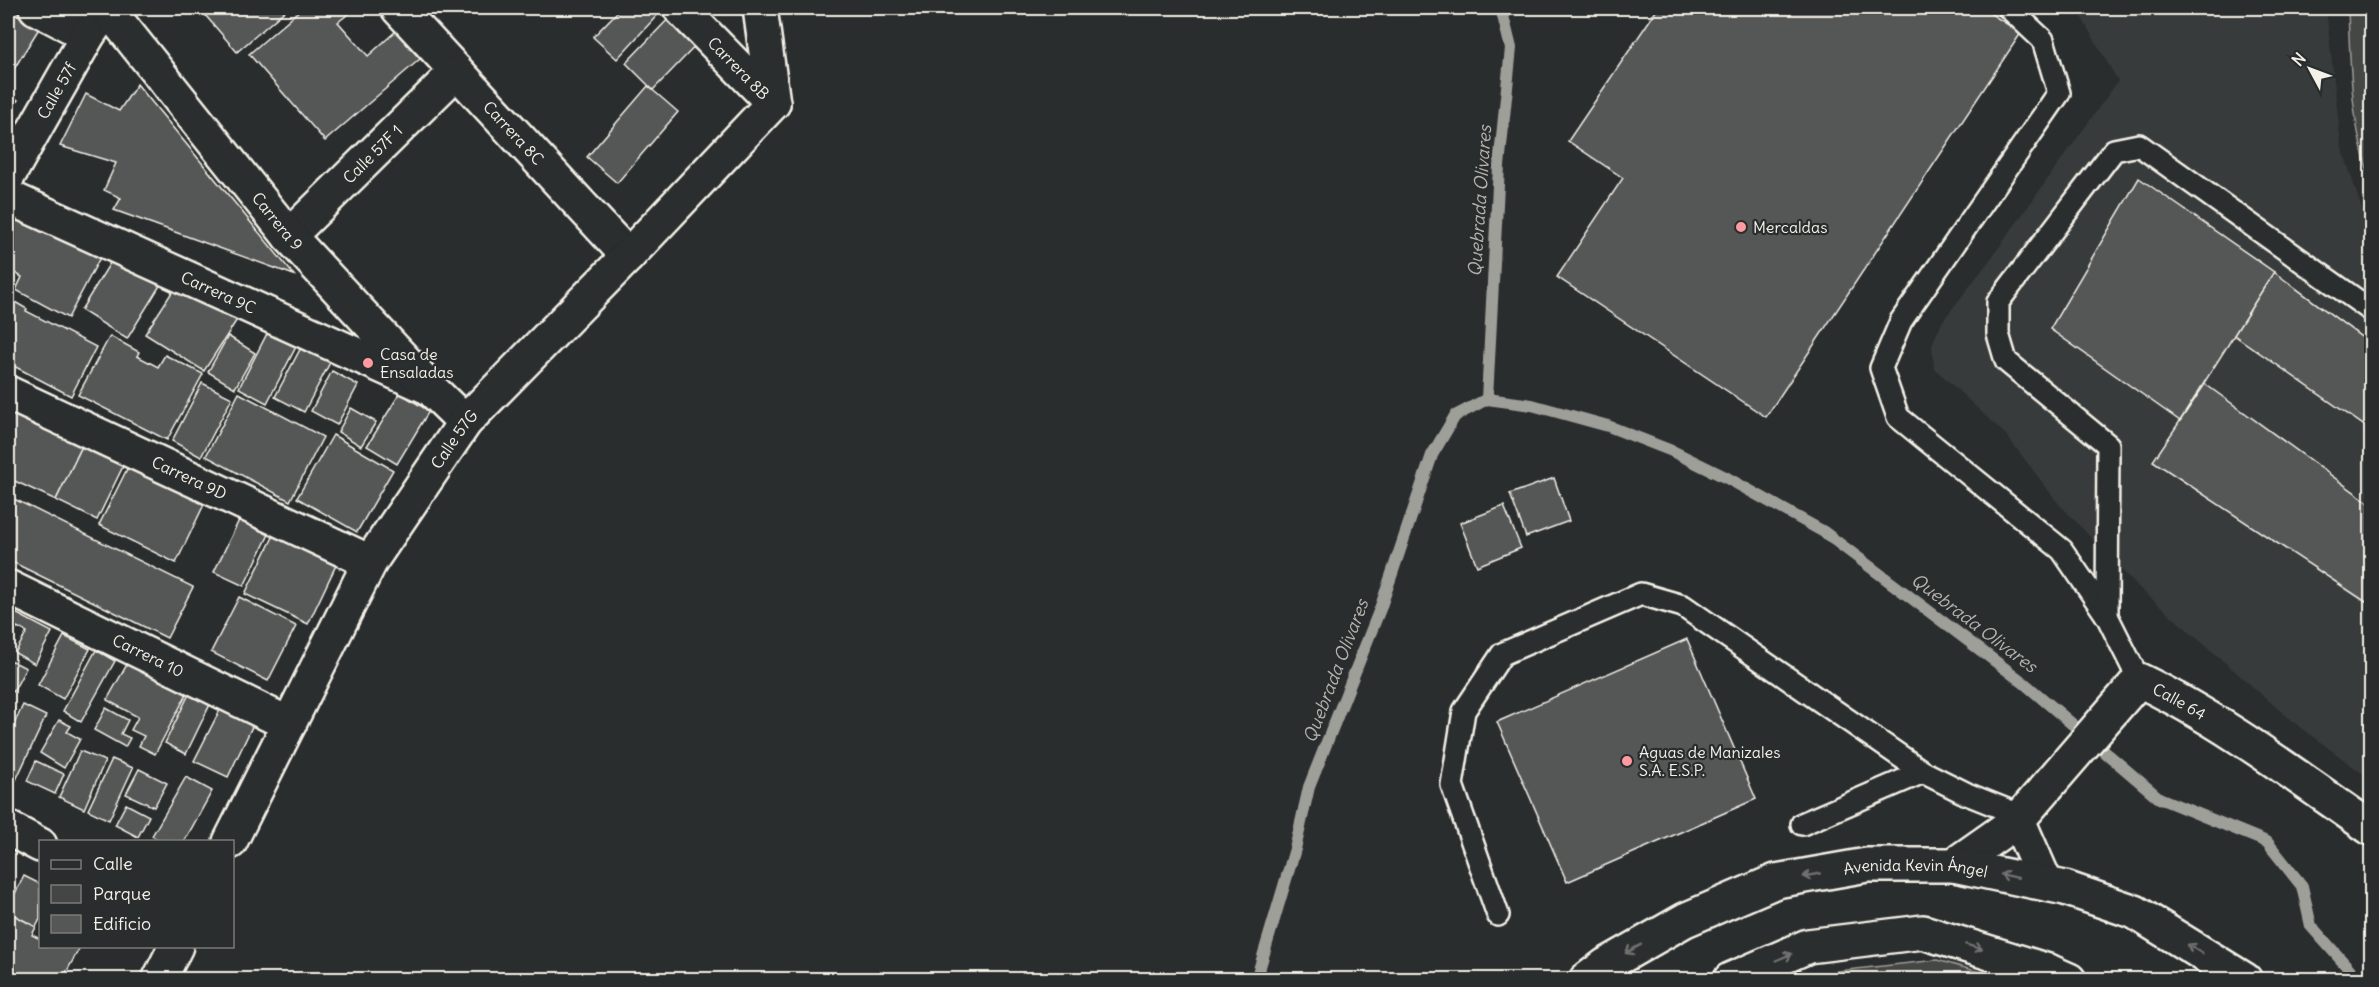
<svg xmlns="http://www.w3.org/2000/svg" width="2379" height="987" font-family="Delius,sans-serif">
<rect width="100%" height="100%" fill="#2a2d2e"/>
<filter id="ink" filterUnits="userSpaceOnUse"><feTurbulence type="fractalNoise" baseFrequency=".0167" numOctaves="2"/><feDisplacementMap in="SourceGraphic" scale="12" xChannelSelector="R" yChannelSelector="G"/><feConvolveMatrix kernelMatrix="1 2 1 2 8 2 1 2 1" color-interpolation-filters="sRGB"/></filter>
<g filter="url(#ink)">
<path fill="#373a3a" d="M2076,8H2326L2341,144L2364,216L2371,227V780L2292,721L2137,586L2058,503L2006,435L1934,368L1932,344L1942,322L1989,261L2118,81Z"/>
<g fill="#444645" stroke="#9c9c96" stroke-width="1.5">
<path d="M2348,8H2371V180C2351,126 2350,65 2348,8Z"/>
<path d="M1937,960L2004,979H1809L1820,973Z"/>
</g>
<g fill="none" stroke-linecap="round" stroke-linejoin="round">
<g stroke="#9f9f9a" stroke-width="12">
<path d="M1487,399L1499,166L1511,48L1501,8"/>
<path d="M1256,980L1295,849L1309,787L1380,609L1432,455L1455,416L1487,399L1532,405L1608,426L1672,451L1727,478L1824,532L2024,683L2159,798L2267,842L2302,886L2311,926L2359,980"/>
</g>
</g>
<g fill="#555756" stroke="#f4f1e8" stroke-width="1.5">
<path d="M8,8H19L43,22L9,77L8,76Z"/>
<path d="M199,8H288L237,52Z"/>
<path d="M302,8H356L338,22L368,56L396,31L420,59L325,141L249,54Z"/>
<path d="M621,8L663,9L617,59L593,37Z"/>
<path d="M1658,8H1982L2021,33L1766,417L1557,277L1623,178L1568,141Z"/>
<path d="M673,14L701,40L653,90L626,63Z"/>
<path d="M137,84L294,275L114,210L121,198L104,190L116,163L60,146L86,94L119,111Z"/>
<path d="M648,86L678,112L617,183L587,157Z"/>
<path d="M8,94L18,100L8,119Z"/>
<path d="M2139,178L2274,272L2180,421L2050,329Z"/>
<path d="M21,211L105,248L68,318L16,290L22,277L8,269V238Z"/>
<path d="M118,250L164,279L127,339L81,310Z"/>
<path d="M2274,272L2372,345V431L2234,335Z"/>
<path d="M181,278L240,315L204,371L145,334Z"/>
<path d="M8,298L27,309L26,311L96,347L71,396L8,363Z"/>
<path d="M272,324L300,339L267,403L239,388Z"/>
<path d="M110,336L139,352L137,356L158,367L165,355L203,374L167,440L78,395Z"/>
<path d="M228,336L255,353L235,388L208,372Z"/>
<path d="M306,338L335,353L304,412L275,397Z"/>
<path d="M332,371L358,385L337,425L311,411Z"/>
<path d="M202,383L232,398L201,457L172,441Z"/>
<path d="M2205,384L2372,505V606L2153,461Z"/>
<path d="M239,393L323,437L290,501L206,456Z"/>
<path d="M400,393L429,411L397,464L367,446Z"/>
<path d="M8,395L86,438L56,500L8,478Z"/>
<path d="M351,408L376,422L361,446L338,432Z"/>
<path d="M333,435L393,470L357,532L297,498Z"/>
<path d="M86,438L127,458L97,520L56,500Z"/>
<path d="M133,457L209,494L176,563L99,525Z"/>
<path d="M1554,478L1569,521L1526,537L1510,494Z"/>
<path d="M8,496L193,587L167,638L8,560Z"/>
<path d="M1504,506L1521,548L1477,566L1460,523Z"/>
<path d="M242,514L272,528L244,586L214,572Z"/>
<path d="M275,533L337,563L308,624L245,594Z"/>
<path d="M239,597L296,626L268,681L211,652Z"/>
<path d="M8,609L52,632L35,664L15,653L27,632L17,627L8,645Z"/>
<path d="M64,636L90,649L63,699L38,685Z"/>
<path d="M1687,639L1756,799L1567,882L1497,722Z"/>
<path d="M96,650L115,661L81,722L63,711Z"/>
<path d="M134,652L192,684L155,754L139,746L144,736L131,730L138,717L107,700Z"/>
<path d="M8,659L26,668L13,692L8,689Z"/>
<path d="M195,682L216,692L186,754L165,743Z"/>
<path d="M226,698L258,714L228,777L194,761Z"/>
<path d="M23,705L46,716L15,782L8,779V737Z"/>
<path d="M8,706L14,709L8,722Z"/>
<path d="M106,708L128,720L121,734L130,738L125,747L94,730Z"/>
<path d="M59,720L71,726L67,732L80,739L64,768L40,753Z"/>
<path d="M80,751L105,761L84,809L59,797Z"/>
<path d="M112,759L133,768L109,820L88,810Z"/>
<path d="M36,761L64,774L55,794L27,781Z"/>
<path d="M139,769L167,783L154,807L126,794Z"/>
<path d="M186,777L212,791L184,842H162L152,836Z"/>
<path d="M126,804L149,816L138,837L115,825Z"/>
<path d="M24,876L40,884V919L36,927L8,912V907Z"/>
<path d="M8,912L36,927L32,935L40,939V946H75L79,949L62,980H8Z"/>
</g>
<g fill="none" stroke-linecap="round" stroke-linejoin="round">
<g stroke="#f4f1e8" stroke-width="26">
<g id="lane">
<path d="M2009,8L2043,40L2059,93L1901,321L1881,368L1898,417L2062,550L2107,616L2139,680"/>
<path d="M2107,616L2108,445L2006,361L1998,334V302L2114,150L2139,145L2372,311"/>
<path d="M1802,824L1923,772"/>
<path d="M1498,915L1452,785L1464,711L1502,654L1641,594L1683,606L1923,772L1967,794L2022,816"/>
</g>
</g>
<g stroke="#f4f1e8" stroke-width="38">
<g id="street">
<path d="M36,8L88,35"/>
<path id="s1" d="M398,8L628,256"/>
<path id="s2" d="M680,8L773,103"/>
<path id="s3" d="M8,176L88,35L107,8"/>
<path id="s4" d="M8,197L430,388"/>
<path id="s5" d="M289,236L456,72"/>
<path id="s6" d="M8,393L370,562"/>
<path id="s7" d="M8,587L289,724"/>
<path d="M8,828L40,845"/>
</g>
</g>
<g stroke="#f4f1e8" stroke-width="38">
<g id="secondary">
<path id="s8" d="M107,8L289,236L430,388L465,422"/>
<path d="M2018,820L2046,884"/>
<path id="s9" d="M230,842L370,562L465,422L628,256L773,103L760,8"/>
<path id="s10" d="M1954,865L2018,820L2139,680C2222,720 2296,776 2372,829"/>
<path d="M159,980L176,946"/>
</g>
</g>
<g stroke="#f4f1e8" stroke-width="38">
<g id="primary">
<path id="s11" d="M1586,980L1606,965L1685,920L1776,881L1867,865H1954L2065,888L2135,912L2245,980"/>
<path d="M1730,980L1808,946L1923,932L2051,972L2069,980"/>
</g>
</g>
<use href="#lane" stroke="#2a2d2e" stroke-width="21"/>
<use href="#street" stroke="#2a2d2e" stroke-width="33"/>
<use href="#secondary" stroke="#2a2d2e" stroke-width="33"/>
<use href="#primary" stroke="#2a2d2e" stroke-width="33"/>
</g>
<defs><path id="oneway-shaft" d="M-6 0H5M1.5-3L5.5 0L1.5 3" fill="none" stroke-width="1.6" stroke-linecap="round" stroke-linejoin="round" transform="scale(1.5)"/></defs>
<g stroke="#71726f">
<use href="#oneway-shaft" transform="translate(1812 875) rotate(170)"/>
<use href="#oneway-shaft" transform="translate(2009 876) rotate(-168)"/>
<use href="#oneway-shaft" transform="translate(1974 947) rotate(17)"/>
<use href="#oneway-shaft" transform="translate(1633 949) rotate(151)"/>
<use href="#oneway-shaft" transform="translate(2195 949) rotate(-149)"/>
<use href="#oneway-shaft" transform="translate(1784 957) rotate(-23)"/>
</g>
</g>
<g fill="#ff9aa2" stroke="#2a2d2e" stroke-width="2">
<circle cx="1741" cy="227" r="6"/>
<circle cx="368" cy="363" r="6"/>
<circle cx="1627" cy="761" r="6"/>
</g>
<g text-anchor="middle" stroke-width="4.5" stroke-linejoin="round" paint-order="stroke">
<g font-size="16" fill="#f4f1e8" stroke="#2a2d2e">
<text dy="6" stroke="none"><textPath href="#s2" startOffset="84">Carrera 8B</textPath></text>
<text dy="6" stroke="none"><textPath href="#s3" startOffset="98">Calle 57f</textPath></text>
<text dy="6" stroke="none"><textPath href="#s1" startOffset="170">Carrera 8C</textPath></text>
<text dy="6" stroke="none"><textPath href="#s5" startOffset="117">Calle 57F 1</textPath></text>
<text dy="6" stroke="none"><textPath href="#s8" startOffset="273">Carrera 9</textPath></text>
<text dy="6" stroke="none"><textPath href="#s4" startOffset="231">Carrera 9C</textPath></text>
<text dy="6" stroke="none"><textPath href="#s9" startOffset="462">Calle 57G</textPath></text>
<text dy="6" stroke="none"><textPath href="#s6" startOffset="200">Carrera 9D</textPath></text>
<text dy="6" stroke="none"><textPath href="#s7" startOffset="156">Carrera 10</textPath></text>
<text dy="6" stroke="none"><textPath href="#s10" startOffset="309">Calle 64</textPath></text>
<text dy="6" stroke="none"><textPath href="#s11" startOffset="356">Avenida Kevin Ángel</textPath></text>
</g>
<g font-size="16" fill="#f4f1e8" stroke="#2a2d2e" text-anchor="start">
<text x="1753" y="233">Mercaldas</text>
<text x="380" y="360">Casa de<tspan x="380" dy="18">Ensaladas</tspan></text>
<text x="1639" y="758">Aguas de Manizales<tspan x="1639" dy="18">S.A. E.S.P.</tspan></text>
</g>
<g font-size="18" font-style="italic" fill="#b5b3ae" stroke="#2a2d2e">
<text transform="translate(1480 201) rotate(-86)" y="6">Quebrada Olivares</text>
<text transform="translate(1974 623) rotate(37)" y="6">Quebrada Olivares</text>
<text transform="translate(1336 671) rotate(-69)" y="6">Quebrada Olivares</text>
</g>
</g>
<rect width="2379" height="987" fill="none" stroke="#2a2d2e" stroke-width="30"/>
<rect x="15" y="15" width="2349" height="957" fill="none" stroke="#f4f1e8" stroke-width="2" filter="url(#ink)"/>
<rect x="39" y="840" width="195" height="108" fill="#2a2d2e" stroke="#7b7b78" stroke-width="1.5"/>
<rect x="51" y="860" width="30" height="9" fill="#2a2d2e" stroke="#7b7b78" stroke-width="1.5"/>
<text x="93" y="870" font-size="18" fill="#f4f1e8">Calle</text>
<rect x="51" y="885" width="30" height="18" fill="#444645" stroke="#7b7b78" stroke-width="1.5"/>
<text x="93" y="900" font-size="18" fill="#f4f1e8">Parque</text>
<rect x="51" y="915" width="30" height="18" fill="#555756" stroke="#7b7b78" stroke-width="1.5"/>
<text x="93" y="930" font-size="18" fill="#f4f1e8">Edificio</text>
<g transform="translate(2310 69) rotate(311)" stroke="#2a2d2e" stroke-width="4.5" paint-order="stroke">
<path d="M0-4.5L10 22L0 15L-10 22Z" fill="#f4f1e8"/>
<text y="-9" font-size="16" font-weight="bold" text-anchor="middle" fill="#f4f1e8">N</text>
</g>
</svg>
